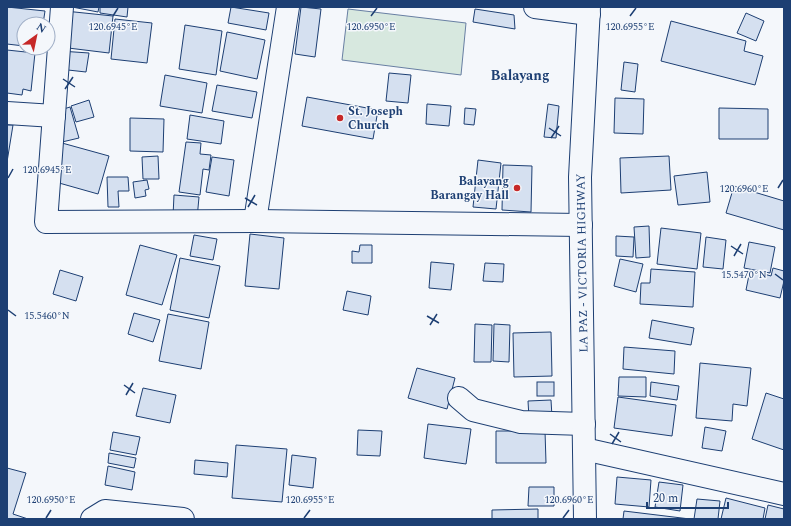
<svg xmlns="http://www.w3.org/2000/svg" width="791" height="526" font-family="Spectral,serif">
<rect width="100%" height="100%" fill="#f4f7fb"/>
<path fill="#d7e8df" stroke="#687fa3" d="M348,9L466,23L461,75L342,60Z"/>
<g fill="#d5e0f0" stroke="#1d3f73">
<path d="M7,7L45,11L43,24H24V46L7,44Z"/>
<path d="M72,7H99L98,12Z"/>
<path d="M100,7H128L127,17L100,13Z"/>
<path d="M231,7L269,13L266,30L228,23Z"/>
<path d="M301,7L321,9L315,57L295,54Z"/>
<path d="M475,9L514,15L515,29L473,22Z"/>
<path d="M65,11L113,16L109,53L60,47Z"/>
<path d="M746,13L764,21L756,41L737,33Z"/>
<path d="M115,19L152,23L147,63L111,59Z"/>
<path d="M671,21L746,41L744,51L763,56L755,85L661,61Z"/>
<path d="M185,25L222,31L216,75L179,69Z"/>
<path d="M227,32L265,40L257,79L220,71Z"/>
<path d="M7,50L35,53L31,91L23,89L22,95L7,93Z"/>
<path d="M60,51L89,53L86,72L59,69Z"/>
<path d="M624,62L638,64L635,92L621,90Z"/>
<path d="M389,73L411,75L408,103L386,101Z"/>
<path d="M165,75L207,83L202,113L160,106Z"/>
<path d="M217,85L257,92L252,118L212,111Z"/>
<path d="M307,97L378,110L373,139L302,126Z"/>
<path d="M615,98L644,99L643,134L614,133Z"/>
<path d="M89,100L94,117L76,122L71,106Z"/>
<path d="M427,104L451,106L449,126L426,124Z"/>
<path d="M548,104L559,106L556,138L544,137Z"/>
<path d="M70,107L79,138L62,142L54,112Z"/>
<path d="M465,108L476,109L474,125L464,124Z"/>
<path d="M719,108L768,109V139H719Z"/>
<path d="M190,115L224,121L221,144L187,139Z"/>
<path d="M130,118L164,119L163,152L130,151Z"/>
<path d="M7,125H13L7,162Z"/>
<path d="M186,142L201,143L200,154L211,155L209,170L203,169L200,195L179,192Z"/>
<path d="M62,143L109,156L98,194L52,181Z"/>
<path d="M158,156L159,179H143L142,157Z"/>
<path d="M669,156L671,190L621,193L620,158Z"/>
<path d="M212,157L234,160L229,196L206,192Z"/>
<path d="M478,160L501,163L496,209L473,207Z"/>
<path d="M503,165L532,166L531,212L502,210Z"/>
<path d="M707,172L710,202L678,205L674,176Z"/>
<path d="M107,177H128L129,191H118L119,207H108Z"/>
<path d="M147,180L149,189L145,190L146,196L135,198L133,182Z"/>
<path d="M734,186L784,201V230L726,213Z"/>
<path d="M174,195L199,197L197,219L173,216Z"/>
<path d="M649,226L650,257L636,258L634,227Z"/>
<path d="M661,228L701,233L697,269L657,264Z"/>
<path d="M250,234L284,238L279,289L245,286Z"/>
<path d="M194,235L217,239L213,260L190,256Z"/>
<path d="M616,236L634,237L633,257L616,256Z"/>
<path d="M706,237L726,240L723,269L703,267Z"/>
<path d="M749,242L775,247L770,273L744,268Z"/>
<path d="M140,245L177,255L162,305L126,295Z"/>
<path d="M360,245H372V263H352V251L359,252Z"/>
<path d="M180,258L220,266L209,318L170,310Z"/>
<path d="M620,259L643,264L636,292L614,286Z"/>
<path d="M431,262L454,264L451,290L429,288Z"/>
<path d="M485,263L504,264L503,282L483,281Z"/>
<path d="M773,268L784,271V281L780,298L746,290L750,270L771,276Z"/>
<path d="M651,269L695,272L693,307L640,304L641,283H650Z"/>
<path d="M60,270L83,277L76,301L53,294Z"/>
<path d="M347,291L371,296L368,315L343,310Z"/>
<path d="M134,313L160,320L153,342L128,334Z"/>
<path d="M168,314L209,322L201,369L159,361Z"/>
<path d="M652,320L694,328L691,345L649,338Z"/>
<path d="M475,324L492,325L491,362H474Z"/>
<path d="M494,324L510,325L509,362L493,361Z"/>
<path d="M551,332L552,376L514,377L513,333Z"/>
<path d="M624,347L675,351L674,374L623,369Z"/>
<path d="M700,363L751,368L747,406L733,404L732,421L696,418Z"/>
<path d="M417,368L455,378L447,409L408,398Z"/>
<path d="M619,377H646V397L618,396Z"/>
<rect x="537" y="382" width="17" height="14"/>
<path d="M651,382L679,386L677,400L650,396Z"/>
<path d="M143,388L176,395L170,423L136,416Z"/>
<path d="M766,393L784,399V450L752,439Z"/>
<path d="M618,397L676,405L672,436L614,428Z"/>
<path d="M551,400L552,417L529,418L528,401Z"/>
<path d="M428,424L471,429L466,464L424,458Z"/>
<path d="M705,427L726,431L722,451L702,448Z"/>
<path d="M358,430L382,431L380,456L357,455Z"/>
<path d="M496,431H545L546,463H496Z"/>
<path d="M113,432L140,437L136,455L110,450Z"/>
<path d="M236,445L287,449L282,502L232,498Z"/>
<path d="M109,453L136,458L134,468L108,463Z"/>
<path d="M292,455L316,458L313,488L289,485Z"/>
<path d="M195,460L228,463L227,477L194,474Z"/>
<path d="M108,466L135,472L132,490L105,485Z"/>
<path d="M7,468L26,473L13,514L28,519H7Z"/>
<path d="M617,477L651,480L649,507L615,504Z"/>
<path d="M659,482L683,485L680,511L655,507Z"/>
<path d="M529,487H554V506H528Z"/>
<path d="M726,498L765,508L763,519H721Z"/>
<path d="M697,499L720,501L718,519H694Z"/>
<path d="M768,505L784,509V519H765Z"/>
<path d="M538,509V519H492V510Z"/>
<path d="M624,511L690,519H623Z"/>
</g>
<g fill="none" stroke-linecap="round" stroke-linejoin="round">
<g stroke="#1d3f73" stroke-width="24">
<g id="minor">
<path d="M62,7L46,222L255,221L581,225"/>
<path d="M535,7L589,14"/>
<path d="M7,113L54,116"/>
<path d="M255,221L288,7"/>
<path d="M459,398L473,410L521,422L584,424"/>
<path d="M584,449L784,494"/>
<path d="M92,519L105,511L183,519"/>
</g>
</g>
<g stroke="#1d3f73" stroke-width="24">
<path id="major" d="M585,519L580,177L589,7"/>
</g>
<use href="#minor" stroke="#f4f7fb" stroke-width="22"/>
<use href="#major" stroke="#f4f7fb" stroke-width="22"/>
</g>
<path fill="none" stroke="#1d3f73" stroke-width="1.5" d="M113,16L118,8M371,16L377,8M630,16L636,8M63,79L75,87M65,89L73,77M549,128L561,136M551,138L559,126M8,178L13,169M778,188L783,180M245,198L257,205M248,207L255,195M731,246L743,254M734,256L741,244M775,274L783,280M8,310L16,316M427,316L439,323M430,325L437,314M124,385L135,393M126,395L133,383M610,434L621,442M612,444L619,432M46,518L51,510M304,518L310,510M563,518L569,510"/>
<g fill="#c62828" stroke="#f4f7fb" stroke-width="1.5">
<circle cx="340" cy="118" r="4"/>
<circle cx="517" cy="188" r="4"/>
</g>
<g text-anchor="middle" stroke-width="3" stroke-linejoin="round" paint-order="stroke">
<g font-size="12" font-weight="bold" fill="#1d3f73" stroke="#f4f7fb" text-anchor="start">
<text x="348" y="115">St. Joseph<tspan x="348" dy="14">Church</tspan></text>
<text x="509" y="185" text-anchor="end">Balayang<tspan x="509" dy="14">Barangay Hall</tspan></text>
</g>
<g font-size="12" fill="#1d3f73" stroke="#f4f7fb">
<text transform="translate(582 263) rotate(-91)" y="4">LA PAZ - VICTORIA HIGHWAY</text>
</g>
<g font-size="14" font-weight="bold" fill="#1d3f73" stroke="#f4f7fb">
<text x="520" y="80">Balayang</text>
</g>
</g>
<g font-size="10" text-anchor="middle" fill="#1d3f73" stroke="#f4f7fb" stroke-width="3" stroke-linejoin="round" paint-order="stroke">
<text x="113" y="30">120.6945°E</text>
<text x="371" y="30">120.6950°E</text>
<text x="630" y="30">120.6955°E</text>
<text x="47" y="173">120.6945°E</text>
<text x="744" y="192">120.6960°E</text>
<text x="744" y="278">15.5470°N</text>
<text x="47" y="319">15.5460°N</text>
<text x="51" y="503">120.6950°E</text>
<text x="310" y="503">120.6955°E</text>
<text x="569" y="503">120.6960°E</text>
</g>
<rect width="791" height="526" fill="none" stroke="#1d3f73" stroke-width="16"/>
<g transform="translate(36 36) rotate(33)"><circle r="19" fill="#f4f7fb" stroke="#9eadc5"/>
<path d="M0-3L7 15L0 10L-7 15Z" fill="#c62828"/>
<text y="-6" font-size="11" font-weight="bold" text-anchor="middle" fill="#1d3f73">N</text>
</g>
<path d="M647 502v6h81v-6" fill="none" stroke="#1d3f73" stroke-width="2"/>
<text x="653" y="502" font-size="12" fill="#1d3f73" stroke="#f4f7fb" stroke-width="3" paint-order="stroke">20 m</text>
</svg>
